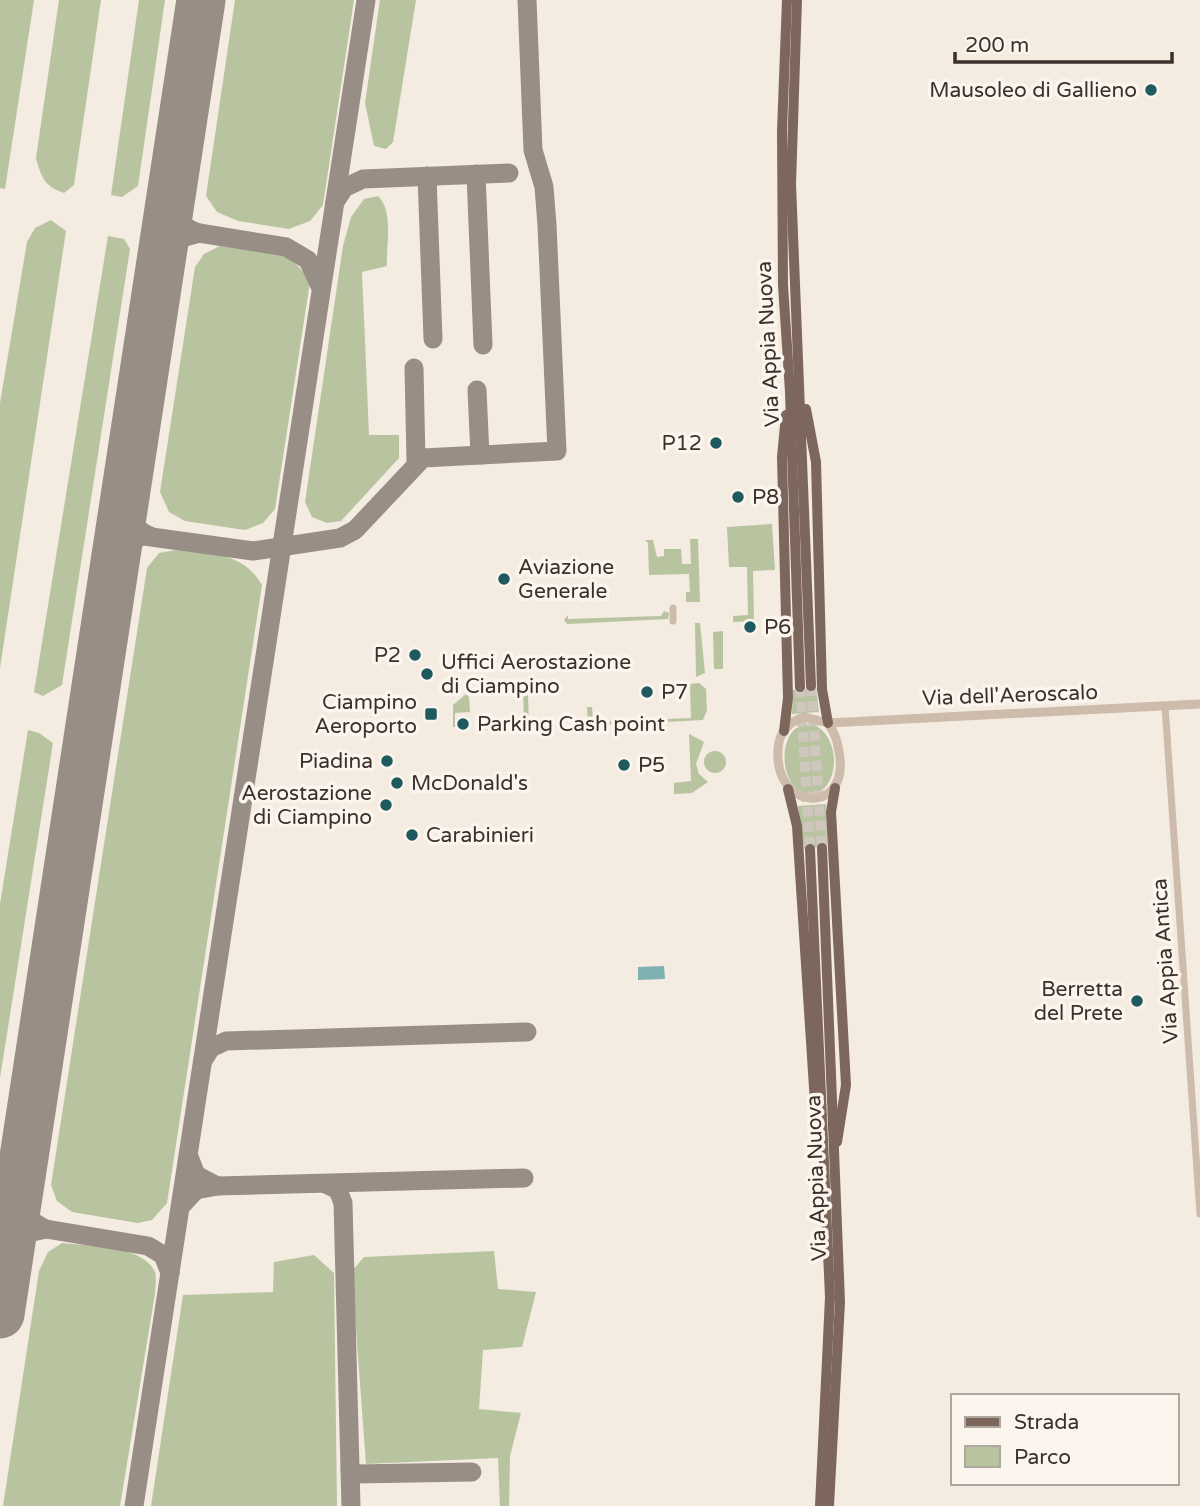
<svg xmlns="http://www.w3.org/2000/svg" width="1200" height="1506" font-family="'Varela Round',sans-serif">
<rect width="100%" height="100%" fill="#f4ebe1"/>
<g fill="#b8c4a0">
<path d="M0,0H34L5,189L0,188Z"/>
<path d="M59,0H101L74,185L64,193C45,187 41,177 36,158Z"/>
<path d="M139,0H165L138,186L122,197L111,195Z"/>
<path d="M235,0H354L323,205L310,221L289,229L238,221L217,212L206,196Z"/>
<path d="M380,0H416L393,142L386,149L374,146L365,103Z"/>
<path d="M378,196C394,212 386,243 387,266L362,272L369,435H399V458L341,521L327,523L312,517L305,502L343,246L351,217L364,199Z"/>
<path d="M51,220L66,231L0,668V403L27,242L35,228Z"/>
<path d="M108,236L124,239L130,249L62,685L43,696L34,692Z"/>
<path d="M220,246C259,251 289,245 310,282L275,509L263,523L245,530L185,521L169,512L160,492L195,267L204,254Z"/>
<path d="M772,524L775,570L753,571L754,621L733,622V616L748,615L747,567H729L727,527Z"/>
<path d="M690,539H698L700,602H686V592H690L689,574L649,575L648,543L645,540H653L657,557L664,556V549H681L682,564H691Z"/>
<path d="M176,550C212,555 242,551 262,585L167,1203L152,1220L138,1223L72,1212L57,1201L51,1185L147,568L159,553Z"/>
<path d="M664,611L669,613L668,619L567,624L564,620L568,615V619L661,616Z"/>
<path d="M695,623H700L705,673L696,677Z"/>
<path d="M723,631V669H714L713,632Z"/>
<path d="M699,683L706,689L707,710L703,720L588,726L587,707H592L593,722L691,718L690,684Z"/>
<path d="M816,688L819,712L792,714L793,690Z"/>
<path d="M523,691L528,693L529,728L481,730L479,725L520,726L519,721L524,720Z"/>
<path d="M466,694L469,697L470,712L455,713V722H459L460,727H453V705Z"/>
<path d="M811,724C836,731 842,774 822,790C786,808 773,747 796,728Z"/>
<path d="M28,730L39,733L53,743L0,1078V904Z"/>
<path d="M689,734L704,742L696,764L699,774L708,782L692,793L674,794V783L691,781Z"/>
<circle cx="715" cy="762" r="11"/>
<path d="M826,804L827,846L804,849L798,806Z"/>
<path d="M62,1243C87,1246 144,1245 155,1272C157,1278 155,1288 155,1294L120,1506H3L39,1271L48,1252Z"/>
<path d="M494,1251L498,1289L536,1292L522,1347L483,1350L479,1409L521,1413L510,1456L509,1506H500L498,1458L366,1464L353,1289V1270L364,1257Z"/>
<path d="M314,1255L334,1273L337,1506H151L183,1295L273,1292L274,1262Z"/>
</g>
<path fill="#7fb0b2" d="M664,966L665,979L638,980V967Z"/>
<g fill="none" stroke-linecap="round" stroke-linejoin="round">
<g stroke="#988e86" stroke-width="19">
<path d="M476,174L483,345"/>
<path d="M427,176L433,339"/>
<path d="M171,194C172,212 180,228 199,233"/>
<path d="M335,202L344,188L363,179L509,173"/>
<path d="M161,261L174,240L199,233L286,247L308,260L320,286"/>
<path d="M414,368L416,461"/>
<path d="M477,390L480,455"/>
<path d="M126,492C126,513 129,527 150,536"/>
<path d="M114,568C119,551 126,540 144,536L253,551L340,538L355,530L423,458L557,451L547,225L544,187L533,150L527,0"/>
<path d="M204,1059L211,1048L226,1041L527,1032"/>
<path d="M326,1184L338,1190L343,1203L351,1506"/>
<path d="M217,1186L524,1178"/>
<path d="M18,1194C22,1213 29,1221 46,1229"/>
<path d="M181,1206L196,1190L217,1186L196,1175L189,1157"/>
<path d="M10,1250L28,1233L46,1229L148,1246L163,1255L170,1273"/>
<path d="M350,1469L354,1474L472,1472"/>
<path d="M134,1506L366,0"/>
</g>
<path stroke="#988e86" stroke-width="49" d="M0,1314L201,0"/>
<g stroke="#cfc6bd" stroke-width="10" stroke-dasharray="10 5" stroke-linecap="butt">
<path d="M811,686L822,848"/>
<path d="M800,687L810,849"/>
</g>
<g stroke="#cdbbac" stroke-width="7">
<path d="M673,608V621"/>
<path d="M1165,706L1200,1214"/>
</g>
<g stroke="#cdbbac" stroke-width="9">
<path d="M804,717L828,723C836,734 838,744 840,758C846,815 774,811 778,749C779,733 788,722 804,717Z"/>
<path d="M828,723L1200,704"/>
</g>
<g stroke="#7d675c" stroke-width="10">
<path d="M787,0L782,131L783,285L790,392L800,687"/>
<path d="M797,0L791,184L811,686"/>
<path d="M806,409L816,462L822,689L828,723"/>
<path d="M784,731L788,698L782,457L786,415"/>
<path d="M835,788L831,812L846,1085L837,1142"/>
<path d="M788,789L797,826L815,1103"/>
<path d="M822,848L840,1302L829,1506"/>
<path d="M810,849L830,1297L820,1506"/>
</g>
</g>
<g fill="#1f5a5e" stroke="#fbf5ee" stroke-width="2.5">
<circle cx="1151" cy="90" r="7"/>
<circle cx="716" cy="443" r="7"/>
<circle cx="738" cy="497" r="7"/>
<circle cx="504" cy="579" r="7"/>
<circle cx="750" cy="627" r="7"/>
<circle cx="415" cy="655" r="7"/>
<circle cx="427" cy="674" r="7"/>
<circle cx="647" cy="692" r="7"/>
<rect x="424" y="707" width="14" height="14" rx="3.5"/>
<circle cx="463" cy="724" r="7"/>
<circle cx="387" cy="761" r="7"/>
<circle cx="624" cy="765" r="7"/>
<circle cx="397" cy="783" r="7"/>
<circle cx="386" cy="805" r="7"/>
<circle cx="412" cy="835" r="7"/>
<circle cx="1137" cy="1001" r="7"/>
</g>
<g text-anchor="middle" stroke-width="7" stroke-linejoin="round" paint-order="stroke">
<g font-size="21" fill="#3b302b" stroke="#fbf5ee" text-anchor="start">
<text x="1137" y="97" text-anchor="end">Mausoleo di Gallieno</text>
<text x="702" y="450" text-anchor="end">P12</text>
<text x="752" y="504">P8</text>
<text x="518" y="574">Aviazione<tspan x="518" dy="24">Generale</tspan></text>
<text x="764" y="634">P6</text>
<text x="401" y="662" text-anchor="end">P2</text>
<text x="441" y="669">Uffici Aerostazione<tspan x="441" dy="24">di Ciampino</tspan></text>
<text x="661" y="699">P7</text>
<text x="417" y="709" text-anchor="end">Ciampino<tspan x="417" dy="24">Aeroporto</tspan></text>
<text x="477" y="731">Parking Cash point</text>
<text x="373" y="768" text-anchor="end">Piadina</text>
<text x="638" y="772">P5</text>
<text x="411" y="790">McDonald's</text>
<text x="372" y="800" text-anchor="end">Aerostazione<tspan x="372" dy="24">di Ciampino</tspan></text>
<text x="426" y="842">Carabinieri</text>
<text x="1123" y="996" text-anchor="end">Berretta<tspan x="1123" dy="24">del Prete</tspan></text>
</g>
<g font-size="21" fill="#3b302b" stroke="#fbf5ee">
<text transform="translate(768 344) rotate(-93)" y="7">Via Appia Nuova</text>
<text transform="translate(1010 695) rotate(-2)" y="7">Via dell'Aeroscalo</text>
<text transform="translate(1165 961) rotate(-94)" y="7">Via Appia Antica</text>
<text transform="translate(816 1178) rotate(-92)" y="7">Via Appia Nuova</text>
</g>
</g>
<rect x="951" y="1394" width="228" height="91" fill="#fbf5ee" stroke="#aea6a0" stroke-width="2"/>
<rect x="965" y="1417" width="35" height="10" fill="#7d675c" stroke="#aea6a0" stroke-width="2"/>
<text x="1014" y="1429" font-size="21" fill="#3b302b">Strada</text>
<rect x="965" y="1446" width="35" height="21" fill="#b8c4a0" stroke="#aea6a0" stroke-width="2"/>
<text x="1014" y="1464" font-size="21" fill="#3b302b">Parco</text>
<path d="M955 52v10h217v-10" fill="none" stroke="#3b302b" stroke-width="3.5"/>
<text x="965" y="52" font-size="21" fill="#3b302b" stroke="#fbf5ee" stroke-width="5" paint-order="stroke">200 m</text>
</svg>
